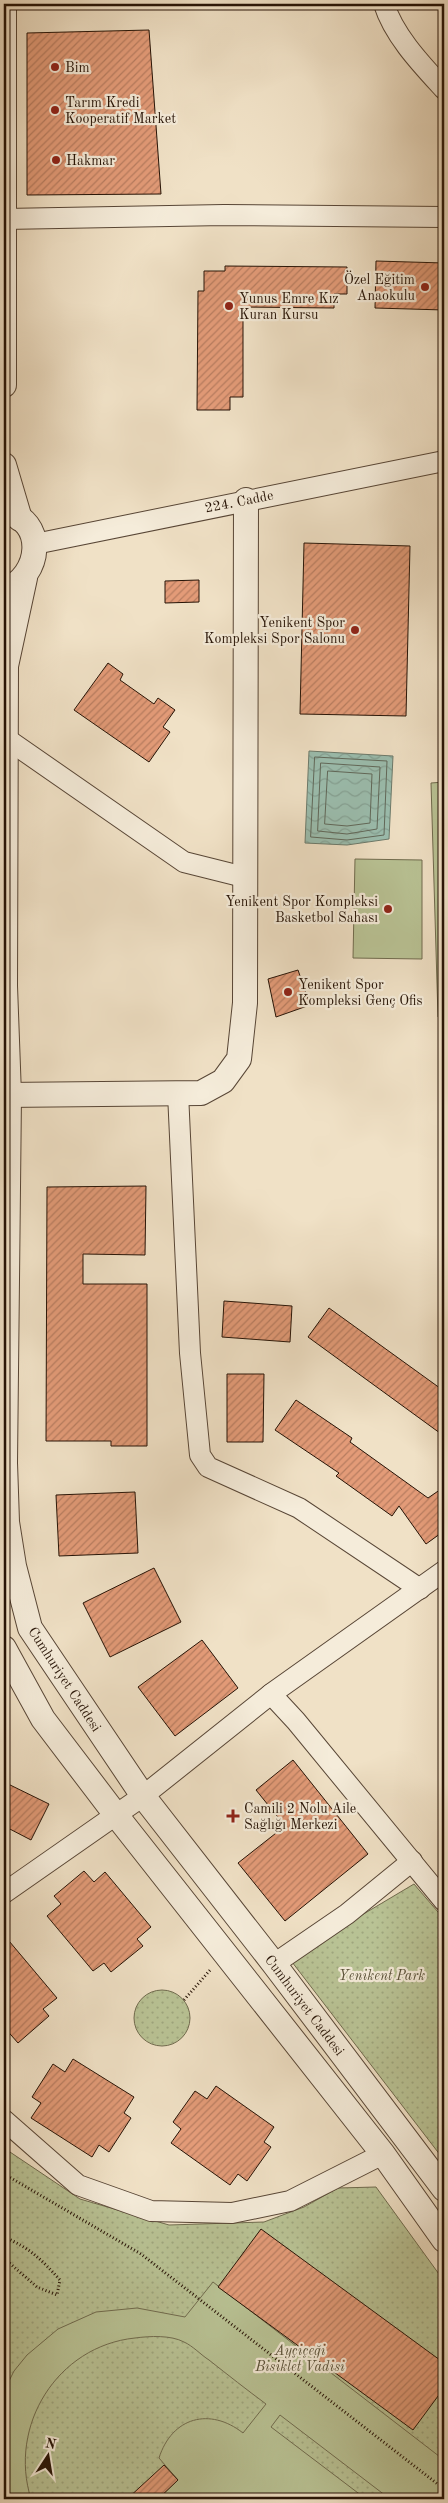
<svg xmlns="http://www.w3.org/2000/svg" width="448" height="2503" font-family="'Old Standard TT',serif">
<defs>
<pattern id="park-dots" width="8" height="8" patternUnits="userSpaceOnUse" patternTransform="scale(1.25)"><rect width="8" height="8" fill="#b9c395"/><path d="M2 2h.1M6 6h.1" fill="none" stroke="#9fa77f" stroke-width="1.8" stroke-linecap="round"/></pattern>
<pattern id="water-waves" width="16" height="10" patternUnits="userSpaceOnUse" patternTransform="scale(1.25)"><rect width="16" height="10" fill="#9bbeaf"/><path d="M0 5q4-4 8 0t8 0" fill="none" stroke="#85a295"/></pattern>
<pattern id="building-hatch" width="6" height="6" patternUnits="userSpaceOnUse" patternTransform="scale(1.25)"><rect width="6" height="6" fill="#e39b78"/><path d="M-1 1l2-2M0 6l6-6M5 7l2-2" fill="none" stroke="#b87d60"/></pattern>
</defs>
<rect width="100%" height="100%" fill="#f0e1c6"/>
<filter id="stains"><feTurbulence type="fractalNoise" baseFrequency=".004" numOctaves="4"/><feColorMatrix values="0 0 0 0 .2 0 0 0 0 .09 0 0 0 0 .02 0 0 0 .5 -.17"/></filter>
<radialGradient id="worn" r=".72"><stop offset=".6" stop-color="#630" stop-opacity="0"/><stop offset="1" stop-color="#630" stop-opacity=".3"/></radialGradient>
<g fill="url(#park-dots)" stroke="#706b4e">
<path d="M414,1884L444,1919V2160L292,1962L340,1928Z"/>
<circle cx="162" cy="2018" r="28"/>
<path d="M4,2148L80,2199L169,2225L264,2222L304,2207L338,2188L376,2187L444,2281V2499H4Z"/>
</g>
<g fill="#b9c395" stroke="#706b4e">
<path d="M444,782V1016L438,1017L431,783Z"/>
<path d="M355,859L422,860V959L353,958Z"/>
<path d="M213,2282L444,2460V2499H390L280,2415L271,2427L366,2499H158L178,2480L159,2458C172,2417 210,2407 243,2433L266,2404C247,2390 228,2375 209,2360C201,2355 193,2346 184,2342C171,2335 150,2336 135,2338C57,2346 8,2426 31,2499H4V2391L14,2371L27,2355L58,2329L96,2312L137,2308L185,2317Z"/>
</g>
<path fill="url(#water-waves)" stroke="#6c7a6b" d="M309,751L393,756L389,839L347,845L305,843Z"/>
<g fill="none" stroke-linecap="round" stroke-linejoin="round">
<g stroke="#60685a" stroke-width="1">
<path d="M315,757L387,761L384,835L347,840L311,837Z"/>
<path d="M321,763L380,767L377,829L347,834L318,831Z"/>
<path d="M328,771L372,774L370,823L347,826L325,824Z"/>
</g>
</g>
<g fill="url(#building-hatch)" stroke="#261306">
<path d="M149,30L161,194L27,195V33Z"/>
<path d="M376,261L444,263V310L375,308Z"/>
<path d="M225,266L347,267V294H334V308L243,307V397H230V410H197L198,291H204V271H225Z"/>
<path d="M304,543L410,546L406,716L300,714Z"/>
<path d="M199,580V602L165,603V581Z"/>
<path d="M108,663L123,674L120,680L154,704L158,698L175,710L163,727L170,732L149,762L74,710Z"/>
<path d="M298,970L310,1005L276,1017L268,979Z"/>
<path d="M146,1186L145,1255L83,1254V1284H147V1446H111V1441H46L47,1187Z"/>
<path d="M224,1301L292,1306L290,1342L222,1337Z"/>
<path d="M329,1308L444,1391V1436L308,1337Z"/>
<path d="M227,1374H264L263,1442H227Z"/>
<path d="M296,1400L352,1438L350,1442L428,1498L444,1487V1531L426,1544L399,1506L392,1516L336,1476L339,1473L275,1430Z"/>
<path d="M135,1492L138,1553L59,1556L56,1495Z"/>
<path d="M154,1568L181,1622L110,1657L83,1603Z"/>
<path d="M202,1640L238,1688L175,1736L138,1687Z"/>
<path d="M293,1760L368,1854L285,1921L238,1863L285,1826L256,1790Z"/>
<path d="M4,1782L49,1804L31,1840L4,1826Z"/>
<path d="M84,1871L94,1882L105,1872L151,1927L137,1939L143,1946L111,1972L104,1963L93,1971L47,1916L61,1904L54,1896Z"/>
<path d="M4,1935L57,1998L43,2009L49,2016L18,2043L4,2027Z"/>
<path d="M73,2059L134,2097L124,2113L131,2118L109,2152L99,2145L92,2157L31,2118L41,2103L32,2097L53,2064L65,2072Z"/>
<path d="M216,2086L274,2127L264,2142L271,2147L247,2181L238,2174L230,2185L171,2143L181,2129L173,2122L195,2091L207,2099Z"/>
<path d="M261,2229L444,2363V2388L413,2430L218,2287Z"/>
<path d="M164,2465L178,2480L158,2499H127Z"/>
</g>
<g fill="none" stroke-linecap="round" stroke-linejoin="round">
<g stroke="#584636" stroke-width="22">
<g id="minor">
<path d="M384,4C394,36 422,65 444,89"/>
<path d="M4,219L224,215L444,217"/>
<path d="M35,544L444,461"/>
<path d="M4,737L184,862L244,877"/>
<path d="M178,1093L190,1353L200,1455L208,1467L299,1508L420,1589"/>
<path d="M271,1694L444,1571"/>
<path d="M4,1893L143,1796L271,1694L296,1721L444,1901"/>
<path d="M274,1964L347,1914L412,1861"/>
<path d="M4,2120L78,2185L151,2211L232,2213L290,2201L383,2154"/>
</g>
</g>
<g stroke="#584636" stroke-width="26">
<g id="tertiary">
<path d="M4,6V385"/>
<path d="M4,465L20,519"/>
<path d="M4,512C47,519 42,577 4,590"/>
<path d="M25,578L6,666L5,986L9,1095L5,1463L7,1522L14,1566L30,1628L143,1796L274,1964L444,2189"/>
<path d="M4,1095L201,1093L223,1081L239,1059L245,1003L246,500"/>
<path d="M4,1648L43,1719L116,1815L383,2154L444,2240"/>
</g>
</g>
<g stroke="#261306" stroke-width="3" stroke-dasharray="1 2.5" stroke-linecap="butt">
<path d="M184,2000L211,1969"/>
<path d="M4,2174L141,2254L444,2489"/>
<path d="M4,2237C30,2248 41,2259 60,2280L57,2295L37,2287L7,2261H4"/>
</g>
<use href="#minor" stroke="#f5ecda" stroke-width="20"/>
<use href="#tertiary" stroke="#f5ecda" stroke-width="24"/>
</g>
<g fill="#8f2418" stroke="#f5ecda" stroke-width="2">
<circle cx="55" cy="67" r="5"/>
<circle cx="55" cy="110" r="5"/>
<circle cx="56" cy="160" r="5"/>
<circle cx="425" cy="287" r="5"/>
<circle cx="229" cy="306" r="5"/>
<circle cx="355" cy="630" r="5"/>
<circle cx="388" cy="909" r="5"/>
<circle cx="288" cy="992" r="5"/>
<path d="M230.5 1808.5h5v5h5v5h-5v5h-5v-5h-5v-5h5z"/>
</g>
<g text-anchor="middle" stroke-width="4.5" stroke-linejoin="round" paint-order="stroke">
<g font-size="14" fill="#261306" stroke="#f5ecda" text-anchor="start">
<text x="65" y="72">Bim</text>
<text x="65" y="107">Tarım Kredi<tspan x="65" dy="16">Kooperatif Market</tspan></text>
<text x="66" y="165">Hakmar</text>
<text x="415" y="284" text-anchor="end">Özel Eğitim<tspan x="415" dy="16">Anaokulu</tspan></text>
<text x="239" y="303">Yunus Emre Kız<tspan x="239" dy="16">Kuran Kursu</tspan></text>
<text x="345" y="627" text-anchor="end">Yenikent Spor<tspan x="345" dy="16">Kompleksi Spor Salonu</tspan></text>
<text x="378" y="906" text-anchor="end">Yenikent Spor Kompleksi<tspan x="378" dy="16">Basketbol Sahası</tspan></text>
<text x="298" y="989">Yenikent Spor<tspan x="298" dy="16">Kompleksi Genç Ofis</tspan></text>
<text x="244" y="1813">Camili 2 Nolu Aile<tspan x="244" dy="16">Sağlığı Merkezi</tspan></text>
</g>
<g font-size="14" fill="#261306" stroke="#f5ecda">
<text transform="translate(239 501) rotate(-11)" y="5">224. Cadde</text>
<text transform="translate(65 1679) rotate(57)" y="5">Cumhuriyet Caddesi</text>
<text transform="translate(305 2005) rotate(53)" y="5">Cumhuriyet Caddesi</text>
</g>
<g font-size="14" font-style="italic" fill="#595138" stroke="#f5ecda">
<text x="382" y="1980">Yenikent Park</text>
<text x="300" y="2355">Ayçiçeği<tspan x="300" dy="16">Bisiklet Vadisi</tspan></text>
</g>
</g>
<rect width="448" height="2503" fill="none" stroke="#f0e1c6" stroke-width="20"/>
<rect x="5" y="5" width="438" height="2493" fill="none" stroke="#261306" stroke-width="2.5"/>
<rect x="10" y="10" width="428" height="2483" fill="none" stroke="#261306"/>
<g transform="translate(48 2456) rotate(12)" stroke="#f5ecda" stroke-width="4" paint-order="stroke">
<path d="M0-4L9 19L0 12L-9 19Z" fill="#261306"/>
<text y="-8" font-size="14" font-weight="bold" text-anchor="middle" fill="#261306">N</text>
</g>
<rect width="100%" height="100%" filter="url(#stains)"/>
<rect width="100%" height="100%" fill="url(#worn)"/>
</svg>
